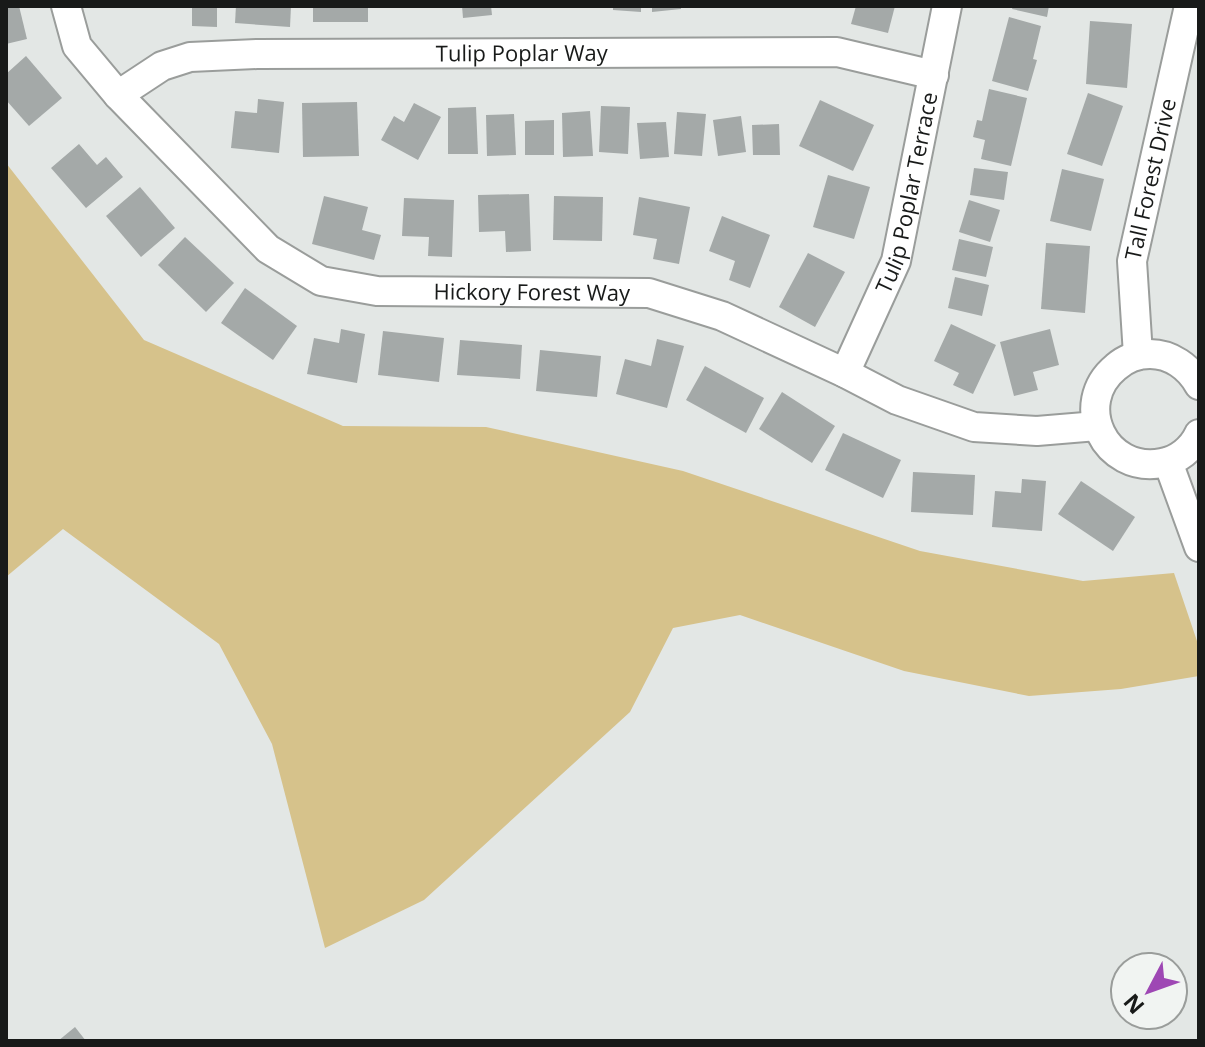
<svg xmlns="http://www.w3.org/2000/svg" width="1205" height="1047" font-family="'Open Sans',sans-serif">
<rect width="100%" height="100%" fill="#e3e7e5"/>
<path fill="#d6c28b" d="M6,163L144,340L343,426L486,427L683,471L920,551L1083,581L1174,573L1199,647V676L1121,689L1029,696L904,671L740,615L673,628L630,712L424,900L325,948L272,744L219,644L63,529L6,577Z"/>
<g fill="#a4a9a8">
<path d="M6,6H19L27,39L6,44Z"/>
<path d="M192,6H217V27L192,26Z"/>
<path d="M236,6H291L290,27L235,23Z"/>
<rect x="313" y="6" width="55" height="16"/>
<path d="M462,6H491L492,15L463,18Z"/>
<path d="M613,6H641V12L613,10Z"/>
<path d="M652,6H681V9L652,12Z"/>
<path d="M856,6H895L888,33L851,24Z"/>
<path d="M1013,6H1049L1047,17L1012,9Z"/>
<path d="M1009,17L1041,26L1033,59L1037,60L1028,91L992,81Z"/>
<path d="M1090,21L1132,24L1127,88L1086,84Z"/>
<path d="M26,56L62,98L29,126L6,100V74Z"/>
<path d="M989,89L1027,98L1011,166L981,159L985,140L973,137L977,120L982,121Z"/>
<path d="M1088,93L1123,106L1102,166L1067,154Z"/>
<path d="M258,99L284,102L279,153L231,148L235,111L257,113Z"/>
<path d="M820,100L874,125L853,171L799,146Z"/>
<path d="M357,102L359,156L303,157L302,103Z"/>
<path d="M414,103L441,117L418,160L381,140L394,116L404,122Z"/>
<path d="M601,106L630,107L628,154L599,152Z"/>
<path d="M476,107L478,154H448V108Z"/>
<path d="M590,111L593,156L563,157L562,113Z"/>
<path d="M677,112L706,114L702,156L674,154Z"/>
<path d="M514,114L516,155L487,156L486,115Z"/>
<path d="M741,116L746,152L718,156L713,120Z"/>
<path d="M554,120V155H525V121Z"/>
<path d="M666,122L669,157L640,159L637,123Z"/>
<path d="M779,124L780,155H753L752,125Z"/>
<path d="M79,144L97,165L106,157L123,177L86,208L51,168Z"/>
<path d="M974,168L1008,172L1004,200L970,195Z"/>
<path d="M1062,169L1104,179L1091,231L1050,221Z"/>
<path d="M828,175L870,187L854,239L813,227Z"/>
<path d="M140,187L175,228L141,257L106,216Z"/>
<path d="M529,194L531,251L506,252L505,231L479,232L478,195Z"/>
<path d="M324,196L368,207L362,230L381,235L374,260L312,244Z"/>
<path d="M554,196L603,197L602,241L553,240Z"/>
<path d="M639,197L690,207L679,264L653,259L657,239L633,235Z"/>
<path d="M404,198L454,200L452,257L428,256L429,237L402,236Z"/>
<path d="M969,200L1000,210L990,242L959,232Z"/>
<path d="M722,216L770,235L750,288L729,280L735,261L709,251Z"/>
<path d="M185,237L234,283L206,312L158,265Z"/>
<path d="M959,239L993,247L986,277L952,270Z"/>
<path d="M1046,243L1090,246L1085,313L1041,309Z"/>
<path d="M808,253L845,272L815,327L779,307Z"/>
<path d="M955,277L989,285L982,316L948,308Z"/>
<path d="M245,288L297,326L273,360L221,323Z"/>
<path d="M951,324L996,345L973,394L953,385L959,373L934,361Z"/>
<path d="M341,329L365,334L357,383L307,374L314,338L339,343Z"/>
<path d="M1050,329L1059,365L1033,372L1038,390L1014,396L1000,342Z"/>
<path d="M383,331L444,338L439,382L378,375Z"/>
<path d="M657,339L684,346L667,408L616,394L625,359L651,366Z"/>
<path d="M460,340L522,345L520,379L457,375Z"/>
<path d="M540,350L601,356L597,397L536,391Z"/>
<path d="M705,366L764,398L746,433L686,400Z"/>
<path d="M782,392L835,426L812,463L759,429Z"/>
<path d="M843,433L901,460L883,498L825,470Z"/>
<path d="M913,472L975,475L973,515L911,512Z"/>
<path d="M1022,479L1046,481L1042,531L992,527L995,491L1021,493Z"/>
<path d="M1081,481L1135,517L1113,551L1058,514Z"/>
<path d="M75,1027L86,1041H58Z"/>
</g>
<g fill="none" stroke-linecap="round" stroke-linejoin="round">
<g stroke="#9a9d9b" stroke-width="32">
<g id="minor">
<path id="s1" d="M66,6L77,46L118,95L268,249L321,281L377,291L649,293L722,316L845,373L897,400L974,427L1037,431L1097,426"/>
<path id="s2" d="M118,95L162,66L190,57L257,54L837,52L934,75"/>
<path id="s3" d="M1138,355L1132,261L1189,6"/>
<path id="s4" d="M845,373L896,261L947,6"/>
<path d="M1199,385C1189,367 1171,354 1150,354C1138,354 1125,359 1116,367C1071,404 1105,474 1162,463C1178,460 1192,449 1199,434"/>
<path d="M1168,462L1199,547"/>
</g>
</g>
<use href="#minor" stroke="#fff" stroke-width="28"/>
</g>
<g text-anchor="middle" stroke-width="6" stroke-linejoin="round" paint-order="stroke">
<g font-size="22" fill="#181a19" stroke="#f1f4f2">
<text dy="8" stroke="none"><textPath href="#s2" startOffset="414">Tulip Poplar Way</textPath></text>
<text dy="8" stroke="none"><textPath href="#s3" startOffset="178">Tall Forest Drive</textPath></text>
<text dy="8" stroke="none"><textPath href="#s4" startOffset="192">Tulip Poplar Terrace</textPath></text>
<text dy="8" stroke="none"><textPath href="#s1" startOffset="594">Hickory Forest Way</textPath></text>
</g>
</g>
<rect width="1205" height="1047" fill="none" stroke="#181a19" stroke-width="16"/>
<g transform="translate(1149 991) rotate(229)"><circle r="38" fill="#f1f4f2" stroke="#9a9d9b" stroke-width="2"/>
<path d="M0-6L14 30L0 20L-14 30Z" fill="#9e47b4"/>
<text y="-12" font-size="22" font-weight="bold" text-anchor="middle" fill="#181a19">N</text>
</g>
</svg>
